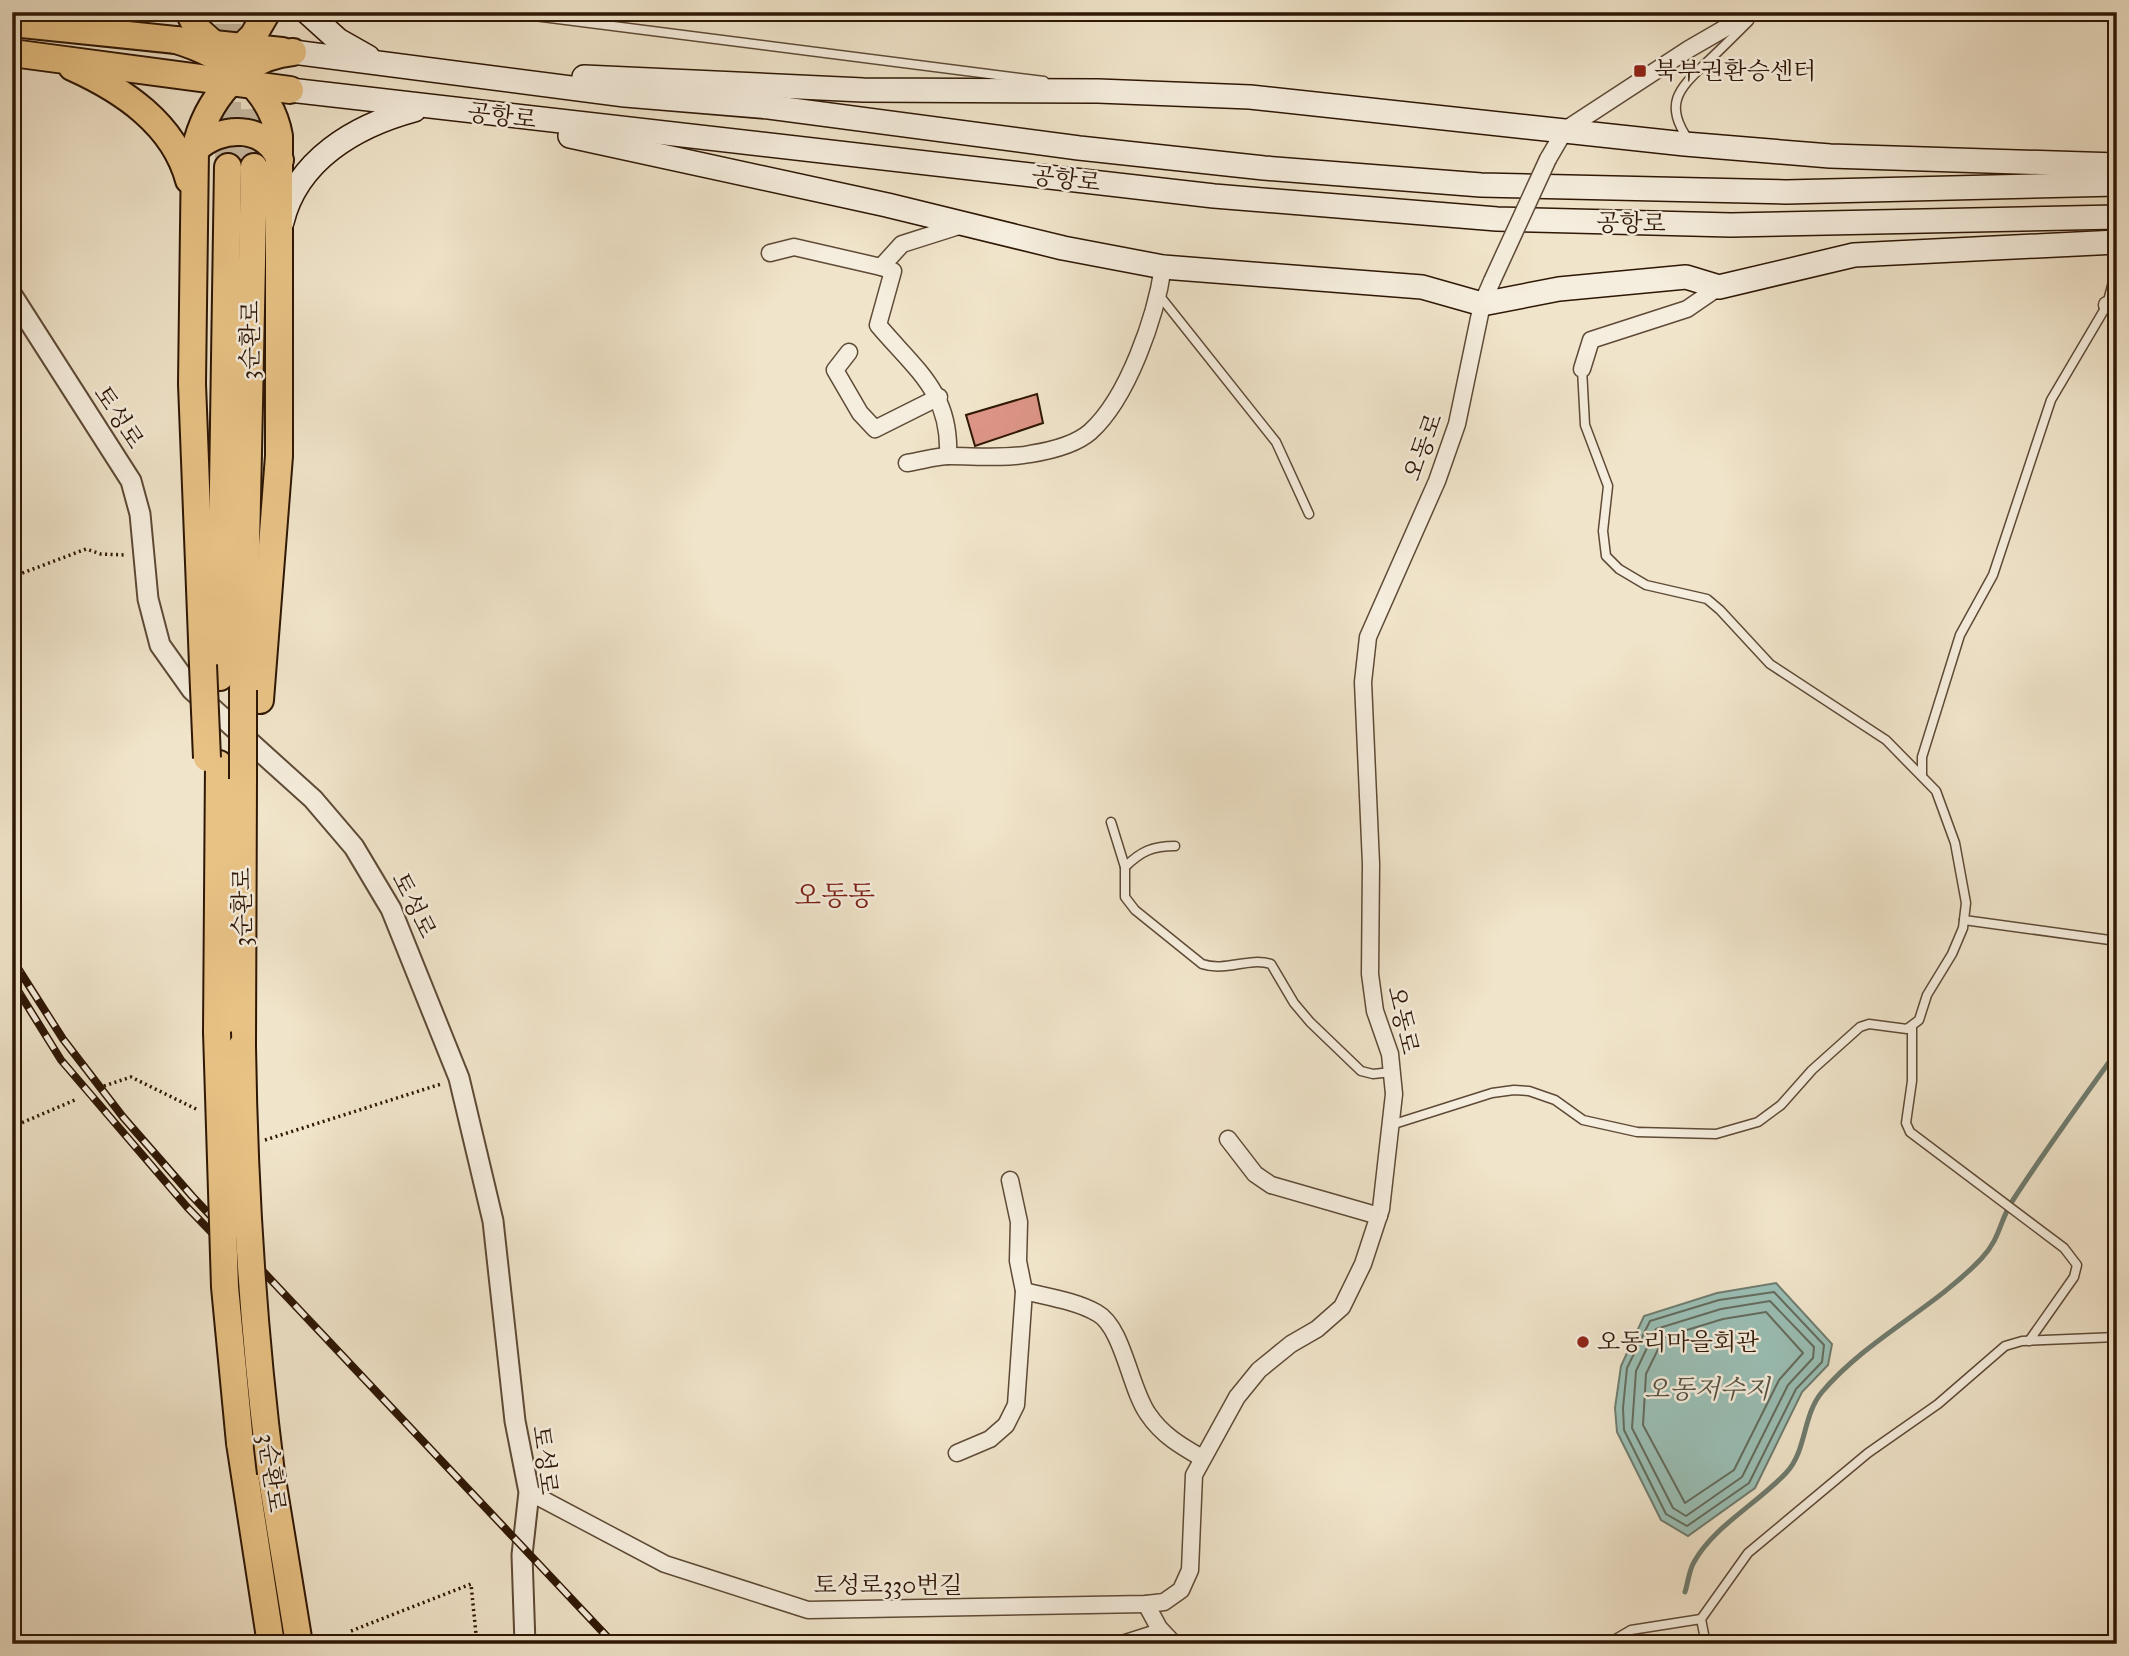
<svg xmlns="http://www.w3.org/2000/svg" width="2129" height="1656" font-family="'IM FELL Great Primer','Noto Serif KR',serif">
<rect width="100%" height="100%" fill="#f0e4ca"/>
<filter id="stains"><feTurbulence type="fractalNoise" baseFrequency=".00286" numOctaves="4"/><feColorMatrix values="0 0 0 0 .2 0 0 0 0 .09 0 0 0 0 .02 0 0 0 .5 -.17"/></filter>
<radialGradient id="worn" r=".72"><stop offset=".6" stop-color="#630" stop-opacity="0"/><stop offset="1" stop-color="#630" stop-opacity=".3"/></radialGradient>
<path fill="#9abfb5" stroke="#6f7c6f" stroke-width="2" d="M1776,1283L1832,1344L1828,1365L1802,1392L1755,1488L1688,1536L1661,1520L1617,1432L1615,1408L1621,1366L1644,1316L1717,1293Z"/>
<g fill="none" stroke-linecap="round" stroke-linejoin="round">
<g stroke="#646b5d" stroke-width="2">
<path d="M1774,1292L1824,1345L1822,1362L1796,1389L1749,1483L1687,1526L1666,1514L1624,1430L1623,1408L1627,1368L1650,1321L1719,1300Z"/>
<path d="M1770,1301L1814,1347L1813,1358L1788,1385L1742,1477L1686,1516L1673,1508L1632,1428L1636,1371L1656,1329L1721,1309Z"/>
<path d="M1766,1312L1803,1353L1779,1380L1734,1470L1685,1503L1643,1425L1646,1374L1664,1337L1723,1319Z"/>
</g>
<path stroke="#6f7c6f" stroke-width="5" d="M1685,1592C1688,1583 1689,1570 1694,1562C1714,1526 1758,1503 1786,1473C1807,1451 1802,1416 1822,1392C1867,1339 1933,1309 1981,1259C2001,1238 1999,1221 2013,1200C2046,1149 2082,1100 2117,1051"/>
</g>
<path fill="#dd9587" stroke="#2e1705" stroke-width="2" d="M1037,394L1043,423L975,446L966,415Z"/>
<g fill="none" stroke-linecap="round" stroke-linejoin="round">
<g stroke="#c9bba3" stroke-width="26" stroke-dasharray="26 13" stroke-linecap="butt">
<path d="M253,70L254,167"/>
<path d="M228,167V12"/>
</g>
<g stroke="#5e4a36" stroke-width="11">
<g id="service">
<path d="M503,12L1044,81"/>
<path d="M1688,139C1664,105 1678,89 1705,64C1720,50 1735,35 1749,21"/>
<path d="M1159,295L1276,442L1309,514"/>
<path d="M1922,775V757L1960,635L1993,575L2051,400L2107,305L2114,278"/>
<path d="M1111,822L1125,867"/>
<path d="M1175,846C1153,846 1141,851 1125,867V897L1135,910L1202,964C1226,972 1248,957 1271,964L1294,1003L1310,1022L1361,1071L1373,1074L1392,1072"/>
<path d="M1964,920L2117,941"/>
<path d="M1912,1026V1081L1906,1123L1910,1132L2064,1248L2077,1265L2074,1277L2029,1341"/>
<path d="M1391,1125L1492,1093L1514,1090L1529,1091L1555,1100L1583,1120L1637,1132L1716,1134L1758,1122L1781,1105L1812,1070L1860,1027L1869,1024L1907,1029L1919,1020L1927,995L1952,954L1963,928L1966,903L1955,843L1936,791L1886,740L1770,664L1720,610L1707,599L1646,585L1619,569L1606,556L1603,531L1608,486L1585,425L1582,369"/>
<path d="M1701,1619L1706,1644"/>
<path d="M1109,1644L1159,1628"/>
<path d="M1607,1644L1631,1630L1701,1619L1748,1553L1868,1453L1938,1404L2005,1346L2022,1341L2117,1337"/>
</g>
</g>
<g stroke="#5e4a36" stroke-width="19">
<g id="minor">
<path d="M1548,159L1565,130L1689,49L1753,12"/>
<path d="M770,253L794,247L881,267"/>
<path d="M2107,305H2117"/>
<path d="M849,352L835,370L860,413L875,429L939,397"/>
<path d="M1582,369L1591,340L1687,309L1719,287"/>
<path d="M948,456C951,393 916,370 878,325L893,271L881,267L902,244L965,224"/>
<path d="M907,463C921,461 936,456 949,456C976,456 1003,459 1030,454C1049,451 1075,445 1090,432C1128,398 1156,316 1163,267"/>
<path d="M1228,1139L1255,1174L1271,1185L1379,1216"/>
<path d="M1024,1291C1048,1297 1076,1301 1097,1313C1123,1327 1130,1389 1148,1414C1162,1435 1181,1446 1202,1458"/>
<path d="M957,1453L990,1439L1006,1425L1016,1405L1024,1291L1018,1261L1019,1222L1010,1180"/>
<path d="M529,1492L665,1564L808,1610L1146,1604L1164,1602L1181,1590L1190,1570L1194,1475L1237,1397L1259,1370L1291,1344L1317,1329L1342,1307L1363,1264L1381,1209L1394,1094L1390,1054L1375,1011L1370,974L1371,864L1363,682L1368,637L1437,481L1457,424L1482,304L1492,281"/>
<path d="M1146,1604L1159,1628L1174,1644"/>
</g>
</g>
<g stroke="#5e4a36" stroke-width="23">
<path id="tertiary" d="M12,295L131,481L140,514L148,599L160,645L192,690L313,799L354,847L391,909L459,1078L493,1221L515,1421L529,1492L522,1555L525,1644"/>
</g>
<g stroke="#2e1705" stroke-width="26">
<g id="secondary">
<path d="M307,12L338,40L368,57"/>
<path d="M293,52L625,95L769,107L1079,148L1264,168L1481,185L1786,192L2117,184"/>
<path d="M584,77L863,90L1098,91L1250,97L1685,144L1830,156L2117,165"/>
<path d="M290,90L1214,196L1497,219L1731,225L2117,217"/>
<path d="M570,136L887,205L1063,248L1163,267L1422,287L1482,304L1559,289L1686,277L1719,287L1854,255L2117,242"/>
<path d="M282,222C297,160 355,126 414,110"/>
</g>
</g>
<g stroke="#2e1705" stroke-width="30">
<g id="trunk">
<path d="M189,12L198,30L219,49"/>
<path d="M12,23L282,51"/>
<path d="M76,26L115,12"/>
<path d="M176,40C222,54 270,84 279,136V456L260,700"/>
<path d="M12,53L290,90"/>
<path d="M235,54L253,36L267,12"/>
<path d="M72,67C123,90 174,124 189,180"/>
<path d="M195,150C219,125 266,124 280,160"/>
<path d="M203,665L192,384L195,150C206,101 240,57 293,52"/>
<path d="M220,677L228,167"/>
<path d="M243,690L254,167"/>
<path d="M217,1032L219,764"/>
<path d="M242,1046L243,779"/>
<path d="M240,1443L271,1644"/>
<path d="M271,1473L299,1644"/>
</g>
</g>
<g stroke="#2e1705" stroke-width="3.5" stroke-dasharray="2 3.5" stroke-linecap="butt">
<path d="M12,577L86,549L101,554L126,555"/>
<path d="M104,1086L131,1077L198,1110"/>
<path d="M12,1127L75,1100"/>
<path d="M265,1140L441,1084"/>
<path d="M351,1631L471,1584L477,1644"/>
</g>
<use href="#service" stroke="#f5eddd" stroke-width="8"/>
<use href="#minor" stroke="#f5eddd" stroke-width="16"/>
<use href="#tertiary" stroke="#f5eddd" stroke-width="19"/>
<use href="#secondary" stroke="#f5eddd" stroke-width="23"/>
<use href="#trunk" stroke="#e8c285" stroke-width="26"/>
<g stroke="#2e1705" stroke-width="8">
<g id="rail">
<path d="M12,959L63,1039L123,1117L192,1196L614,1644"/>
<path d="M12,981L61,1060L187,1207L243,1265"/>
</g>
</g>
<use href="#rail" stroke="#f5eddd" stroke-width="5" stroke-dasharray="16" stroke-linecap="butt"/>
<g stroke="#5e4a36" stroke-width="19" stroke-linecap="butt">
<path id="minor-bridge" d="M1492,281L1548,159"/>
</g>
<g stroke="#2e1705" stroke-width="30" stroke-linecap="butt">
<g id="trunk-bridge">
<path d="M203,665L207,758"/>
<path d="M243,779V690"/>
<path d="M217,1032L225,1287L240,1443"/>
<path d="M242,1046C244,1189 253,1331 271,1473"/>
</g>
</g>
<use href="#minor-bridge" stroke="#f5eddd" stroke-width="16"/>
<use href="#trunk-bridge" stroke="#e8c285" stroke-width="26"/>
</g>
<g fill="#8f2418" stroke="#f5eddd" stroke-width="2.5">
<rect x="1633" y="64" width="14" height="14" rx="3.5"/>
<circle cx="1583" cy="1342" r="7"/>
</g>
<g text-anchor="middle" stroke-width="5" stroke-linejoin="round" paint-order="stroke">
<g font-size="24" fill="#2e1705" stroke="#f5eddd" text-anchor="start">
<text x="1654" y="79">북부권환승센터</text>
<text x="1597" y="1350">오동리마을회관</text>
</g>
<g font-size="24" fill="#2e1705" stroke="#f5eddd">
<text transform="translate(502 116) rotate(7)" y="8">공항로</text>
<text transform="translate(1066 179) rotate(7)" y="8">공항로</text>
<text transform="translate(1631 223) rotate(1)" y="8">공항로</text>
<text transform="translate(250 340) rotate(-89)" y="8">3순환로</text>
<text transform="translate(119 417) rotate(57)" y="8">토성로</text>
<text transform="translate(1423 447) rotate(-70)" y="8">오동로</text>
<text transform="translate(414 905) rotate(64)" y="8">토성로</text>
<text transform="translate(242 907) rotate(-90)" y="8">3순환로</text>
<text transform="translate(1403 1020) rotate(77)" y="8">오동로</text>
<text transform="translate(545 1460) rotate(83)" y="8">토성로</text>
<text transform="translate(272 1473) rotate(82)" y="8">3순환로</text>
<text x="888" y="1593">토성로330번길</text>
</g>
<g font-size="26" font-style="italic" fill="#545243" stroke="#f5eddd">
<text x="1707" y="1398">오동저수지</text>
</g>
<g font-size="28" fill="#7a1f14" stroke="#f5eddd">
<text x="835" y="905">오동동</text>
</g>
</g>
<rect width="2129" height="1656" fill="none" stroke="#f0e4ca" stroke-width="42"/>
<rect x="14" y="14" width="2101" height="1628" fill="none" stroke="#2e1705" stroke-width="3.5"/>
<rect x="21" y="21" width="2087" height="1614" fill="none" stroke="#2e1705" stroke-width="2"/>
<rect width="100%" height="100%" filter="url(#stains)"/>
<rect width="100%" height="100%" fill="url(#worn)"/>
</svg>
